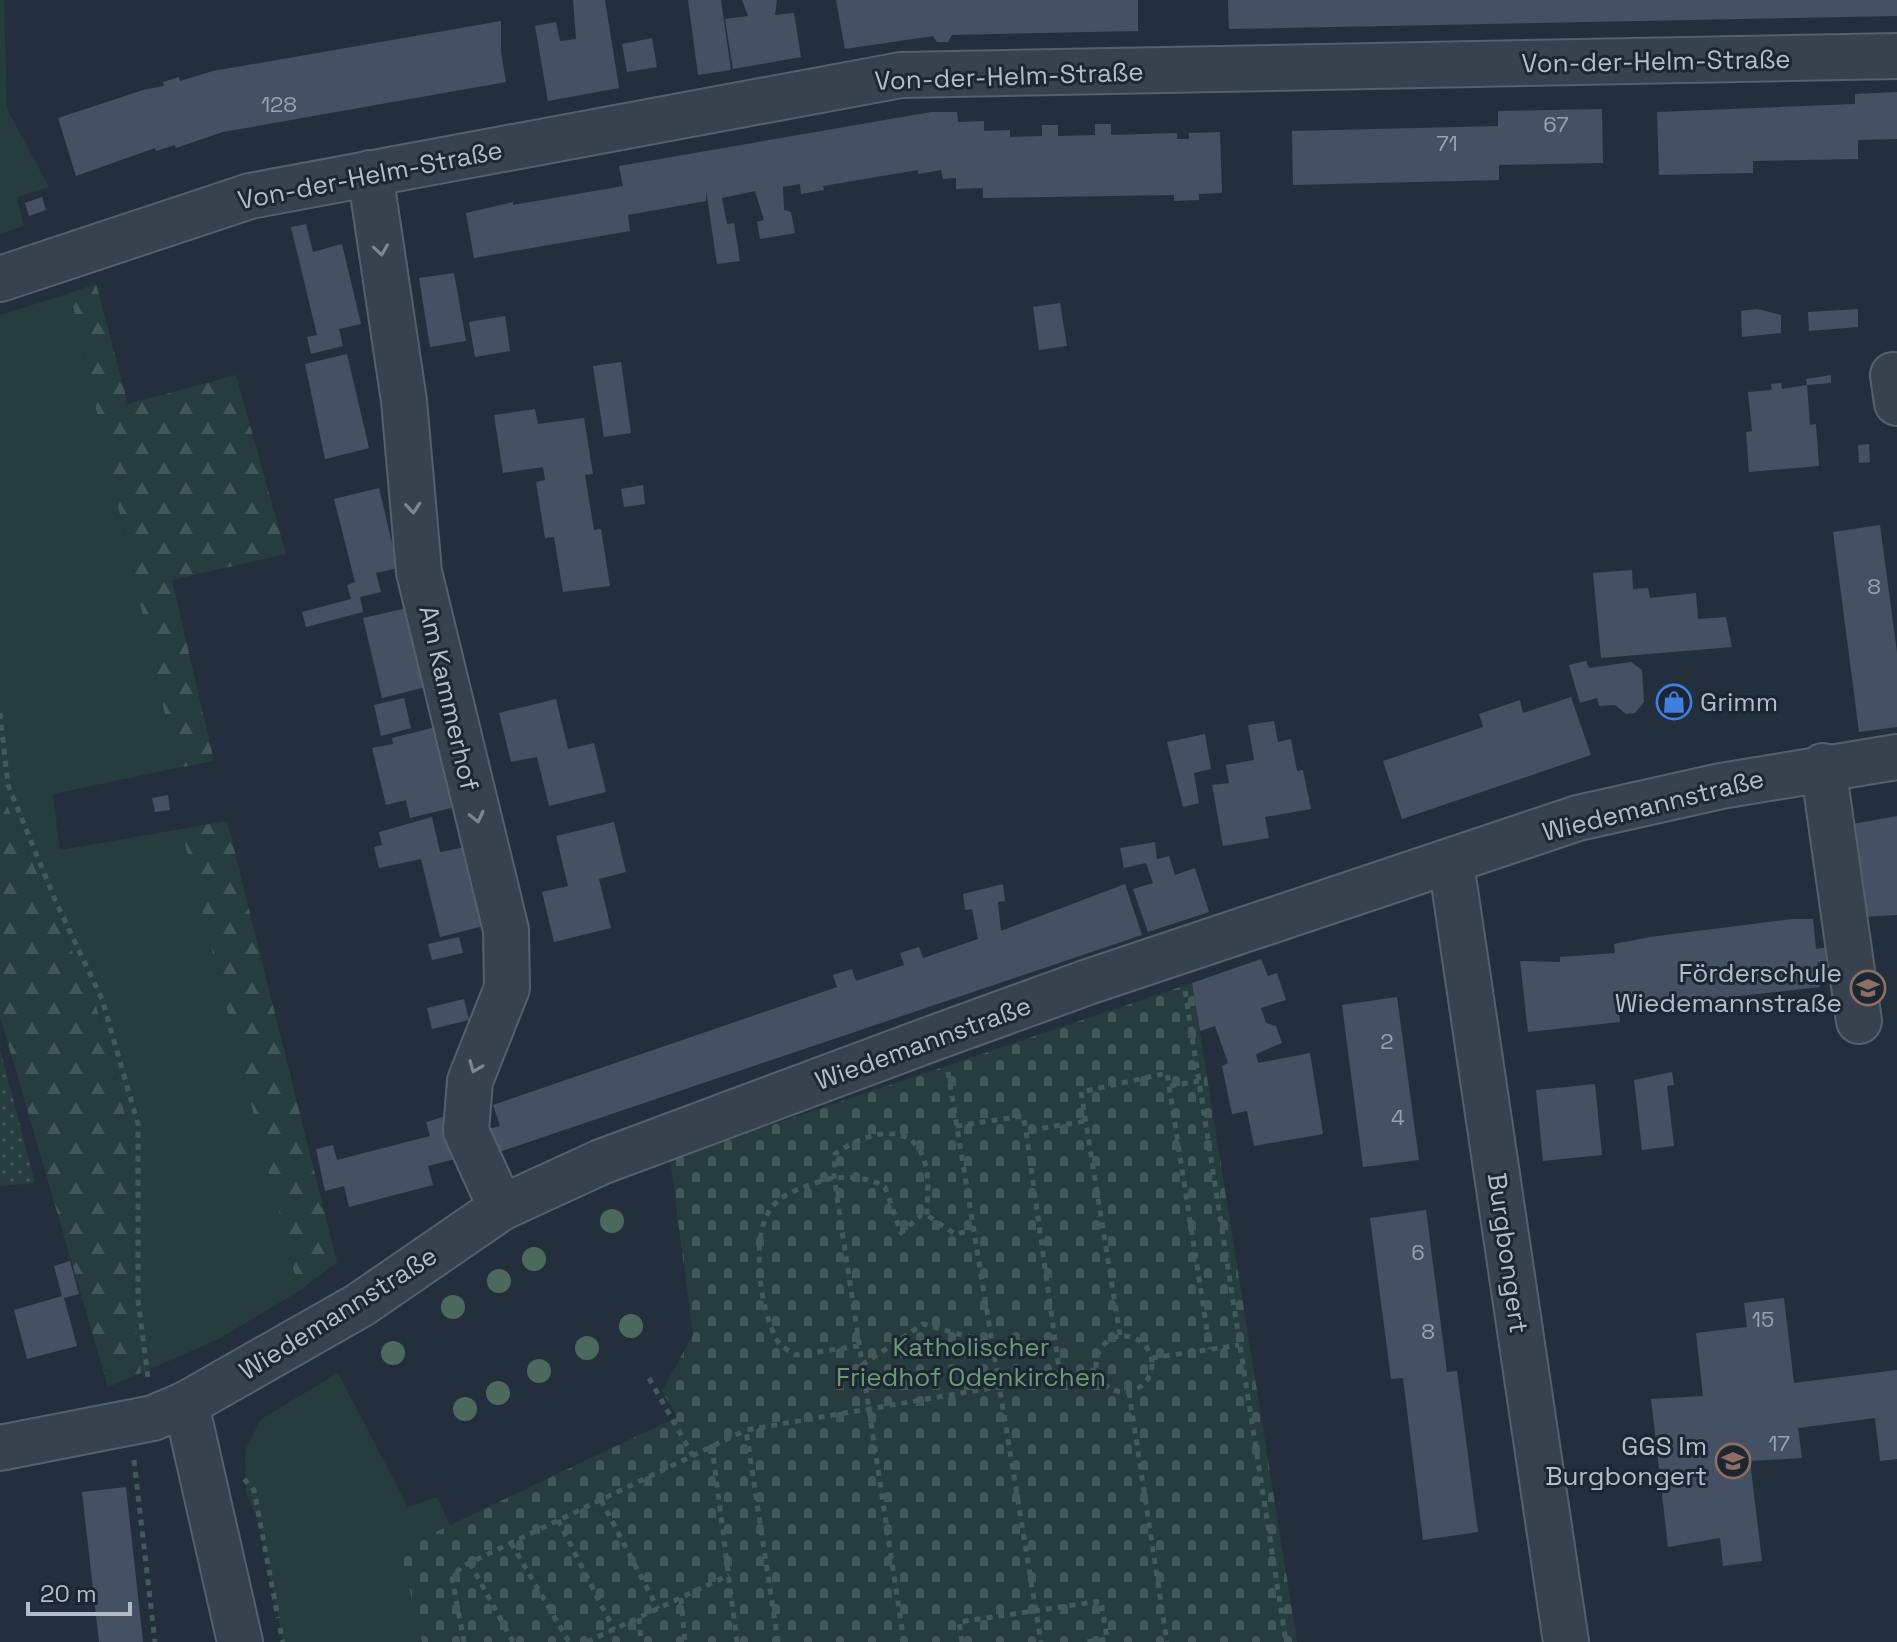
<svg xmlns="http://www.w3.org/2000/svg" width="1897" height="1642" font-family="'Space Grotesk',sans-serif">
<defs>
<pattern id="forest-firs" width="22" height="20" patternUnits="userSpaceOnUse" patternTransform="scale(2)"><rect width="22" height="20" fill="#263c3f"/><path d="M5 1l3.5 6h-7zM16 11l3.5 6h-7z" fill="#435659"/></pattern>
<pattern id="cemetery-stones" width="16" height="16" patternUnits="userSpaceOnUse" patternTransform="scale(2)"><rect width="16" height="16" fill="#263c3f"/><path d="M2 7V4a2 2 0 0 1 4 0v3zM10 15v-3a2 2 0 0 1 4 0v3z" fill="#435659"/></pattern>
<pattern id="park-dots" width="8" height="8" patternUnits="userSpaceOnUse" patternTransform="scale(2)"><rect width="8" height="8" fill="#263c3f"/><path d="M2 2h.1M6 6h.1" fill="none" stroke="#435659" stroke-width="1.8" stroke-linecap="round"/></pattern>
</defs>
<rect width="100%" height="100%" fill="#242f3e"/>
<g fill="#263c3f">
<path d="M0,0H4L7,109L49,187L17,197L24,226L0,234Z"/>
<path d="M70,293L177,768L53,794L60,850L181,829L299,1291L219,1339L141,1373L134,1308L129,1130L96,1005L0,790V315Z"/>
<path d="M338,1373L408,1507L437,1497L450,1525L401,1549L422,1642H283L258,1519L246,1493L245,1451L261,1419Z"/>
</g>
<g fill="url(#forest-firs)">
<path d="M96,284L128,404L236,375L286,554L172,580L214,761L177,768L70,293Z"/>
<path d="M0,790L96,1005L129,1130L134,1308L141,1373L108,1387L0,1016Z"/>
<path d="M227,821L337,1262L299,1291L181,829Z"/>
</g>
<path fill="url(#cemetery-stones)" d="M1192,983L1297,1642H422L400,1549L677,1417L662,1391L693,1335L670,1159Z"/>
<path fill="url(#park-dots)" d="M0,1049L35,1183L0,1186Z"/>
<g fill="#455162">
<path d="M573,0H605L619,88L548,101L535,26L556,22L560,41L576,39Z"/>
<path d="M688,0H721L731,70L698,75Z"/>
<path d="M742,0H777L775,15L794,13L801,57L733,69L725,19L748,16Z"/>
<path d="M836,0H1138V31L952,35L948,42H937L933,36L845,49Z"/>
<path d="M1228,0H1897V16L1229,29Z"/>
<path d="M501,21V52L506,82L223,132L176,148L175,145L156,151L155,148L76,176L58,118L143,90L164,86L163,82L179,77L180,81L213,71Z"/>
<path d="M652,38L657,67L627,72L622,44Z"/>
<path d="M1897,92V139L1858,140V159L1753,161V173L1659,175L1657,112L1855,104V94Z"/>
<path d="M1602,109L1603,163L1499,165V180L1293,185L1292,131L1498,126V111Z"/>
<path d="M931,112H957L958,122L984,121V131L1010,130V137L1042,136V125H1058V136L1095,135V124H1111V135L1177,133V139H1189V133L1220,132L1222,193L1199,194V200L1174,201V195L983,198V188L956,189V178L943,179L941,170L918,174V170L823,186L824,190L801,194L800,184L783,187L784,210L791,212L795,233L778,236L760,239L757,222L764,220L755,191L722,198L727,224L734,223L740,261L717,264L706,190V201L628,215L630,231L474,258L466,213L513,202V205L623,186L619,166Z"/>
<path d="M42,197L46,210L29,216L25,203Z"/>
<path d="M306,224L313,252L342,244L361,324L339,329L343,346L311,354L307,337L317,335L291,227Z"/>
<path d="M454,273L466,341L430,347L419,278Z"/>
<path d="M1060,303L1067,346L1039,350L1033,307Z"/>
<path d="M1757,309L1781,315V333L1742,337L1741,311Z"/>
<path d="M1858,309V327L1809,331L1808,312Z"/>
<path d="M505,316L510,351L475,357L469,322Z"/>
<path d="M347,354L369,448L325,459L305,364Z"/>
<path d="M621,362L631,433L604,437L593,366Z"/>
<path d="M1831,375V383L1807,385L1806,379Z"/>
<path d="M1781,383L1782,389L1807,385L1810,425L1816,424L1819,466L1749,472L1746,432L1752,431L1748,392L1772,390L1771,384Z"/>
<path d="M535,409L538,424L584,418L593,474L585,475L594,530L601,529L610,586L563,592L554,537L545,538L536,482L545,480L543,467L503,473L494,415Z"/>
<path d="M1869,444L1870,462L1859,463L1858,445Z"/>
<path d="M643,485L645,504L624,507L621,489Z"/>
<path d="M379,488L398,568L376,573L381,592L360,597L363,612L306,627L302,612L351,599L347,585L355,582L334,499Z"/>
<path d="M1880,525L1897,652V727L1859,732L1833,532Z"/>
<path d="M1632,570L1633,589L1648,588L1650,598L1696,593L1698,619L1726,617L1732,647L1601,658L1593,573Z"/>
<path d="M407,608L426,687L382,698L363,618Z"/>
<path d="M1586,661L1589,668L1631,662L1642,670L1644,702L1635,713L1626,714L1615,705L1599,706L1597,698L1580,703L1569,665Z"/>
<path d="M1571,697L1591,755L1402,819L1383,761L1483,727L1479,714L1520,700L1523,713Z"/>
<path d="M404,698L411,728L381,736L374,705Z"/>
<path d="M556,699L568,749L594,743L606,792L549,806L537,757L511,762L499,713Z"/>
<path d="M1274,721L1278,742L1291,739L1297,771L1303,770L1311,809L1265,817L1269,838L1223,846L1212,785L1229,783L1226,765L1254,760L1248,725Z"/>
<path d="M436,727L455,807L410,818L406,800L386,805L372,748L393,744L392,738Z"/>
<path d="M1205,734L1211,769L1194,773L1199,803L1183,807L1167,742Z"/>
<path d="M168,795L170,810L155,812L152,798Z"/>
<path d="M1897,816V915L1859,917L1847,825Z"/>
<path d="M432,817L440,852L465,847L484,926L440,937L421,859L379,868L374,847L382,845L379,832Z"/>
<path d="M614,822L626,872L599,879L611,928L554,942L542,892L568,886L556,836Z"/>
<path d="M1155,842L1157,859L1169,856L1175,875L1195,868L1209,912L1148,932L1133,889L1153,883L1146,863L1124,868L1120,848Z"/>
<path d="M1003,884L1005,901L998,902L1001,931L1125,884L1142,935L496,1153L488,1129L500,1126L493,1105L837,987L833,975L852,969L856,981L904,965L900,953L919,947L923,958L978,939L972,909L965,910L963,894Z"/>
<path d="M1792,919H1813L1816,949L1829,947L1830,962L1817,963L1820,987L1657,1005V1000L1639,1002V1007L1619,1009L1620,1022L1528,1032L1520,961L1560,962V957L1615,953L1614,944L1650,937Z"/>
<path d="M459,937L463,953L432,960L428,944Z"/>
<path d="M1261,959L1268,976L1277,973L1286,1000L1261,1008L1266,1023L1276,1026L1282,1043L1256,1054L1258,1063L1310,1053L1323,1134L1254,1146L1247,1111L1232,1114L1222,1066L1228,1063L1215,1026L1200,1031L1192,983Z"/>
<path d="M1397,997L1419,1160L1363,1167L1342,1005Z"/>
<path d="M464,999L469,1020L432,1029L427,1008Z"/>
<path d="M1672,1072L1674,1085L1667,1086L1674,1146L1642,1150L1634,1080Z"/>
<path d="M1595,1084L1602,1155L1543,1161L1536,1090Z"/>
<path d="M443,1117L455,1159L428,1166L433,1185L349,1207L344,1186L325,1191L316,1149L333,1145L337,1160L430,1136L426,1122Z"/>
<path d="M1426,1210L1447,1372L1457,1371L1478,1532L1423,1540L1403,1378L1391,1379L1370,1218Z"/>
<path d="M70,1261L79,1294L64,1298L77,1346L27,1359L14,1310L62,1296L54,1266Z"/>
<path d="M1784,1298L1794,1383L1897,1370V1459L1880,1461L1875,1418L1798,1428L1802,1458L1750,1461L1762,1561L1723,1566L1720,1538L1668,1547L1651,1399L1703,1396L1696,1333L1747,1327L1744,1303Z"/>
<path d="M126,1487L143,1642H99L82,1492Z"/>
</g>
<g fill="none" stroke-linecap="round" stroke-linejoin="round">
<g stroke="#565f6c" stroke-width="48">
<g id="minor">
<path d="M370,173L404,401L419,572L506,930L507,988L470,1081L466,1131L501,1208"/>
<path d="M0,279L250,196L901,75L1897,56"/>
<path d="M1893,375L1897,403"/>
<path d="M1823,766L1859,1021"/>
<path d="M1451,863L1566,1642"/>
<path d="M186,1404L240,1642"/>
<path d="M0,1448L153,1418L186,1404L360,1305L501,1208L601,1162L939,1036L1088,982L1578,818L1721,786L1897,757"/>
</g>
</g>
<g stroke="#44595c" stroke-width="5" stroke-dasharray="6 6" stroke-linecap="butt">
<path d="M0,713L8,785L56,902L102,999L138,1124V1300L148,1378"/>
<path d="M1185,991L1286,1642"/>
<path d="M948,1072L1041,1642"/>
<path d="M1170,1086L1199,1081"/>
<path d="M956,1126L1023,1116L1026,1131"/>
<path d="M1120,1335L1081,1092L1167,1073L1210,1349"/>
<circle cx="1124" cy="1364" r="28"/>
<path d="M859,1346L796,1355C789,1351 781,1347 777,1340C760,1309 750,1237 771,1208C783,1192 806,1186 825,1180C842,1175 871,1177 885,1187L901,1233L921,1215H927L955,1234L971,1231"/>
<path d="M1152,1358L1239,1345"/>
<path d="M862,1365L923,1324L991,1343"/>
<path d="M1060,1376L1026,1131L1086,1121"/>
<path d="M649,1378L693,1456"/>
<path d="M1129,1392L1167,1642"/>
<path d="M712,1446L737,1642"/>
<path d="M134,1460L155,1642"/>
<path d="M244,1479L254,1490L278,1618"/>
<path d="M601,1500L658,1609"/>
<path d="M558,1520L614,1630"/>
<path d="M511,1543L569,1642"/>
<path d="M470,1563L513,1642"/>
<path d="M681,1598L685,1642"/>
<path d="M639,1618L641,1642"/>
<path d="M280,1628L283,1642"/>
<path d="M464,1642L452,1578L461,1567L746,1430"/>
<path d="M587,1642L729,1575"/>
<path d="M778,1642L746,1430L1096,1370"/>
<path d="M904,1642L834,1177L835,1154C862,1134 913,1117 925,1163C930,1178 927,1199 927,1215"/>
<path d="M962,1642L959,1622L1101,1601L1107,1639L1085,1642"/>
</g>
<use href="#minor" stroke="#38414e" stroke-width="44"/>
</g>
<g fill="#4b6a5d">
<circle cx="612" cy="1221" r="12"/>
<circle cx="534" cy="1259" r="12"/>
<circle cx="499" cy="1281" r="12"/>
<circle cx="453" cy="1307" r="12"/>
<circle cx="631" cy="1326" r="12"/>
<circle cx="587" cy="1348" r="12"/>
<circle cx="393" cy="1353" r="12"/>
<circle cx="539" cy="1371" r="12"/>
<circle cx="498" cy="1393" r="12"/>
<circle cx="465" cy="1409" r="12"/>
</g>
<defs><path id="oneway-chevron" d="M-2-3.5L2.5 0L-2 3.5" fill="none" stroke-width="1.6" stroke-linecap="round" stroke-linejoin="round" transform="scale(2)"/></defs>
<g stroke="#7c8592">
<use href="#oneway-chevron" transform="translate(381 250) rotate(81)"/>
<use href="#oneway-chevron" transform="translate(413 508) rotate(85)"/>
<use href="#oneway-chevron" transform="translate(477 817) rotate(77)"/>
<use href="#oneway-chevron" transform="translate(475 1067) rotate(112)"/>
</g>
<defs>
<g id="shop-ring" transform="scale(1.8)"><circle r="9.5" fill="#1d2633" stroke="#3f7fe0" stroke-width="1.5"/><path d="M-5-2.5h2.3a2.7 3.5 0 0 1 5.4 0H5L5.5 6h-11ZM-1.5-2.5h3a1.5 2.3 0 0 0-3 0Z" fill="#3f7fe0"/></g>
<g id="school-ring" transform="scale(1.8)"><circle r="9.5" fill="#1d2633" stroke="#8d6e63" stroke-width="1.5"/><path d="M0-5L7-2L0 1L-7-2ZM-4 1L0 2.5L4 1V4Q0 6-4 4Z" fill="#8d6e63"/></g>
</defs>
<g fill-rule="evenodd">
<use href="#shop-ring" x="1674" y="702"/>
<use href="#school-ring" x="1868" y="988"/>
<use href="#school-ring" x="1733" y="1461"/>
</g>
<g text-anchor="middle" stroke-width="6" stroke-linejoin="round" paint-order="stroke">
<g font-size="22" fill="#98a1af">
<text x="279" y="112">128</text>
<text x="1556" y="132">67</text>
<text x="1447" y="151">71</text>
<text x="1874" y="594">8</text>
<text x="1387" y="1049">2</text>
<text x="1398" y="1125">4</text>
<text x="1418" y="1260">6</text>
<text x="1763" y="1327">15</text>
<text x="1428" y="1339">8</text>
<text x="1779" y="1451">17</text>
</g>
<g font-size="26" fill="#b4bcc9" stroke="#1d2633">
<text transform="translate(1656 61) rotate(-1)" y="9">Von-der-Helm-Straße</text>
<text transform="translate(1009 76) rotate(-2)" y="9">Von-der-Helm-Straße</text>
<text transform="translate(370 175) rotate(-11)" y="9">Von-der-Helm-Straße</text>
<text transform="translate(449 698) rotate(77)" y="9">Am Kammerhof</text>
<text transform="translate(1653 805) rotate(-14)" y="9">Wiedemannstraße</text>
<text transform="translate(923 1043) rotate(-20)" y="9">Wiedemannstraße</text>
<text transform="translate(1508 1253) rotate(82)" y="9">Burgbongert</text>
<text transform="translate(338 1313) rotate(-32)" y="9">Wiedemannstraße</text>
</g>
<g font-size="26" fill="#b4bcc9" stroke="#1d2633" text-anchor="end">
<text x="1700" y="711" text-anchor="start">Grimm</text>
<text x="1842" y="982">Förderschule<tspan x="1842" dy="30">Wiedemannstraße</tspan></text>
<text x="1707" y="1455">GGS Im<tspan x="1707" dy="30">Burgbongert</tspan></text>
</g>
<g font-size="26" fill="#6b9a76" stroke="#1d2633">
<text x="971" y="1356">Katholischer<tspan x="971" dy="30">Friedhof Odenkirchen</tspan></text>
</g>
</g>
<path d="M28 1602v12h102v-12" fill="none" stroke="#b4bcc9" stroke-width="4"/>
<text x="40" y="1602" font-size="24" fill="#b4bcc9" stroke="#1d2633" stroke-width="6" paint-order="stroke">20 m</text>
</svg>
